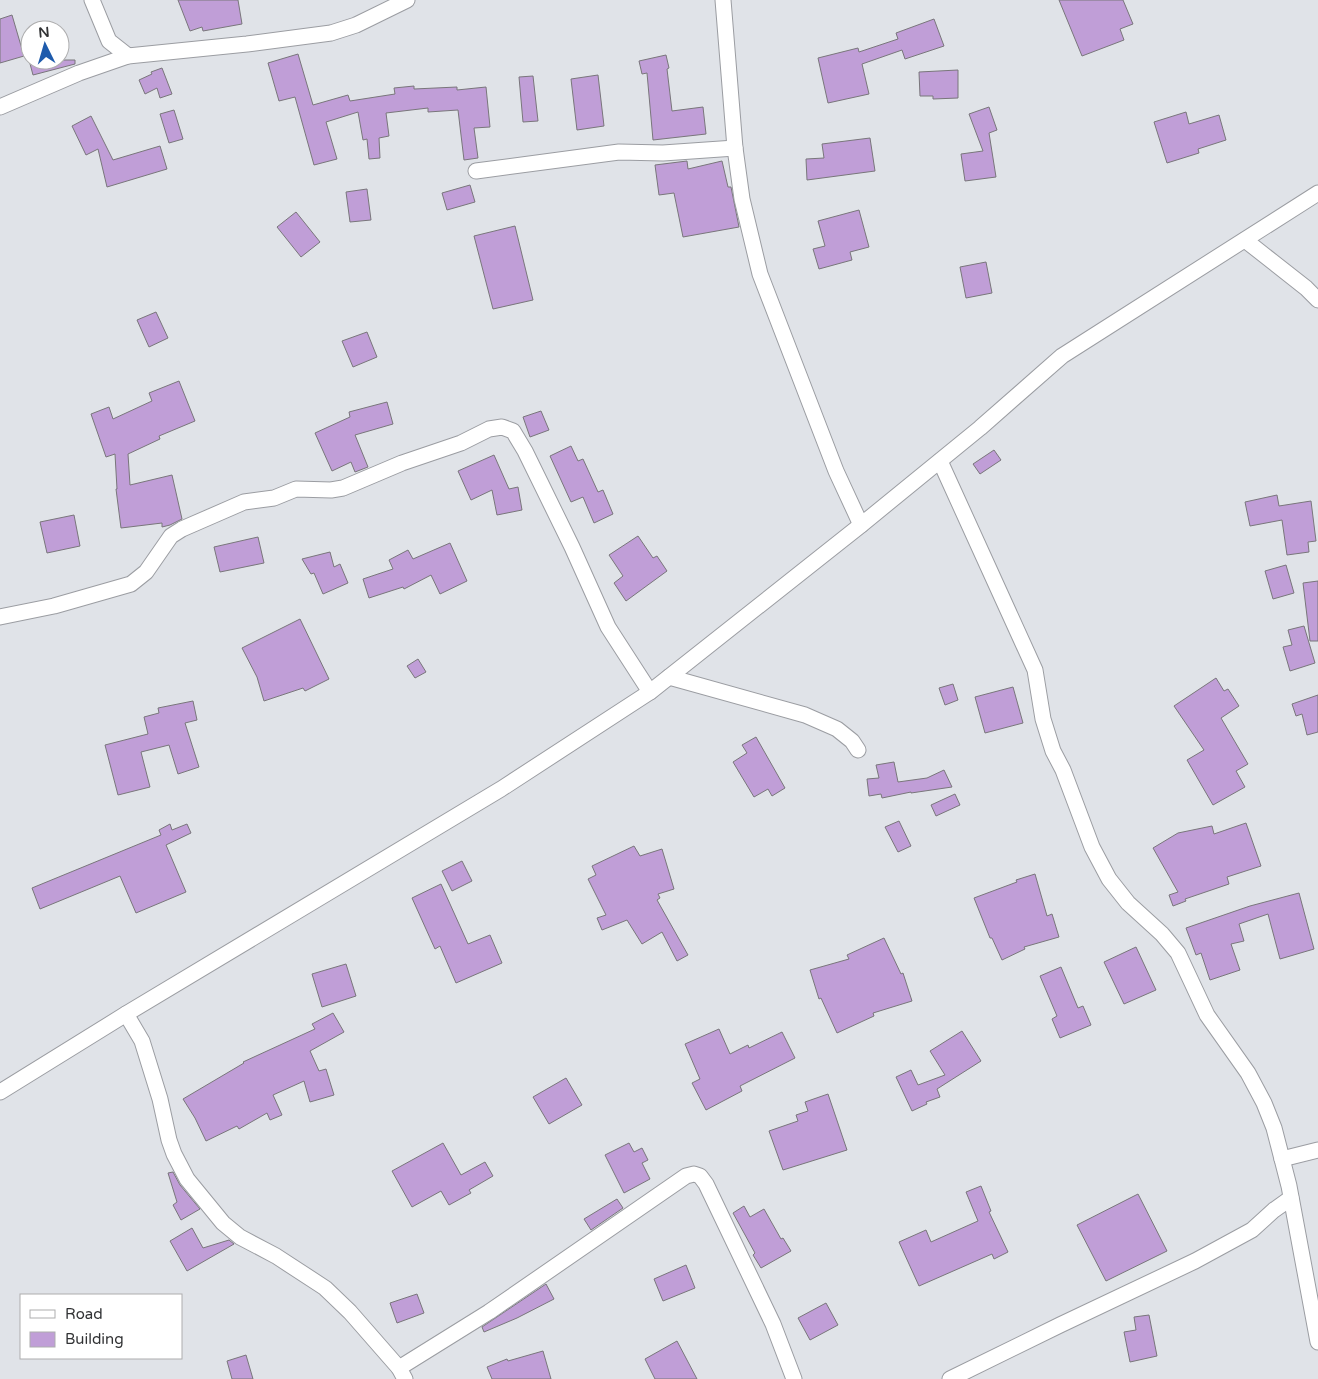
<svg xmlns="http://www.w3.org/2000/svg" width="1318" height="1379" font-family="'Varela Round',sans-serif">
<rect width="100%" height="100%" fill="#e0e3e8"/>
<g fill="#c09ed7" stroke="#79767b">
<path d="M178,0H238L242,24L203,31L202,27L190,31Z"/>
<path d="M1059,0H1123L1133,24L1120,29L1124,40L1082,56Z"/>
<path d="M12,15L24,56L0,63V19Z"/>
<path d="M934,19L944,46L905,59L902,50L862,64L869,94L828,103L818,58L858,48L859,52L898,39L896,33Z"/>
<path d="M298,54L313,105L348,95L350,101L395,94L394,88L414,86V89L457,87V90L486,87L490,127L474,128L478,158L464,160L458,110L428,112V108L386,113L389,136L379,138L380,158L369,159L367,139L363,140L358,112L326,122L337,159L314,165L295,97L279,101L268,63Z"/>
<path d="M666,55L669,68L667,69L672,111L703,107L706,134L653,140L647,73L642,74L639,61Z"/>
<path d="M29,60H75V64L33,75Z"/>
<path d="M162,68L172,94L160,98L157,88L145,94L139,80L152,74L151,72Z"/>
<path d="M958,70V98L933,99V96H920L919,72Z"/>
<path d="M598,75L604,126L577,130L571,79Z"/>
<path d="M533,76L538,121L523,122L519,77Z"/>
<path d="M989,107L997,130L989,133L996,177L965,181L961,154L983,151L969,114Z"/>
<path d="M174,110L183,139L169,143L160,114Z"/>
<path d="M1186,112L1189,124L1219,115L1226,140L1198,149L1199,153L1167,163L1154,122Z"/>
<path d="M91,116L113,160L160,146L167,169L107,187L98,149L86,155L72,126Z"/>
<path d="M870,138L875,171L807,180L806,159L824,158L822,144Z"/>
<path d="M687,161L688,169L722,161L728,187H731L739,227L683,237L674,193L659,195L655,165Z"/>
<path d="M470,185L475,202L447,210L442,193Z"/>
<path d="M367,189L371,220L350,222L346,192Z"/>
<path d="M859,210L869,247L850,252L852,260L819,269L813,249L825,246L818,221Z"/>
<path d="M296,212L320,242L301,257L277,227Z"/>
<path d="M515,226L533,300L493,309L474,236Z"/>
<path d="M986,262L992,293L966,298L960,267Z"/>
<path d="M156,312L168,338L149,347L137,320Z"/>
<path d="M367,332L377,357L353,367L342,341Z"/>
<path d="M179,381L195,421L159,436L160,439L128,454L130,485L172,475L182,519L170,525L162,527V523L121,528L116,489H117L115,454L106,457L91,414L109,407L113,419L152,401L149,393Z"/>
<path d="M387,402L393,424L355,435L368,467L355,472L351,462L332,471L315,433L350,417L349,412Z"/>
<path d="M541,411L549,430L530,437L523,417Z"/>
<path d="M571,446L578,461L583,459L598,492L603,490L613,514L594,523L583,497L571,502L550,456Z"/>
<path d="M994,450L1001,460L980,474L973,464Z"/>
<path d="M494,455L509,489L518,487L522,510L497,515L492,490L471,500L458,471Z"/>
<path d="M1277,495L1279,506L1311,501L1316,541L1308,542L1309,552L1287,555L1282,520L1250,526L1245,502Z"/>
<path d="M74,515L80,546L47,553L40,522Z"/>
<path d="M638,536L653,558L657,556L667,571L626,601L614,583L623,576L609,555Z"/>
<path d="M258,537L264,563L220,572L214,547Z"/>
<path d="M450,543L467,581L440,594L431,575L404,589L403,587L369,598L363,579L393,569L389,560L408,550L413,559Z"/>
<path d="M330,552L334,567L340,564L348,583L323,594L314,573L311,574L302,559Z"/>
<path d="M1286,565L1294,593L1273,599L1265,571Z"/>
<path d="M1318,581V641H1310L1303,583Z"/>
<path d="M300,619L329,679L305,691L303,688L264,701L257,677L242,648Z"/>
<path d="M1304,626L1315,663L1290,671L1283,647L1292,645L1288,630Z"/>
<path d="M418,659L426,672L415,678L407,666Z"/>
<path d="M1216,678L1224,691L1228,689L1239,706L1221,718L1248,764L1236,771L1245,787L1213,805L1187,760L1204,750L1174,706Z"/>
<path d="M953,684L958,700L945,705L939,688Z"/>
<path d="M1013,687L1023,723L985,733L975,697Z"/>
<path d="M1318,695V732L1307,735L1302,714L1296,716L1292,704Z"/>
<path d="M193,701L197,720L185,723L199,767L178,774L169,745L141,752L150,787L118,795L105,745L148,734L144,717L159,713L158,708Z"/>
<path d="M756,737L785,788L772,796L768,789L754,797L733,762L747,753L742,745Z"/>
<path d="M894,762L898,782L927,778L944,770L952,787L911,793V792L882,798L881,794L869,796L867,779L879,778L876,765Z"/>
<path d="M955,794L960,805L936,816L931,805Z"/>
<path d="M899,821L911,846L898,852L885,827Z"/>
<path d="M1246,823L1261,866L1227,877L1229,884L1185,899L1186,901L1173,906L1169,895L1178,892L1153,848L1178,833L1212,826L1214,834Z"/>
<path d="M170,824L172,830L187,824L191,833L166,845L186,892L136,913L120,876L40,909L32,888L161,835L159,830Z"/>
<path d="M634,846L640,856L662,849L674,889L658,894L660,898L657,900L688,955L677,961L662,932L642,944L627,920L602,930L597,918L606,915L588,879L596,875L592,866Z"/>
<path d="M462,861L472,881L452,891L442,871Z"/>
<path d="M1035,874L1047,916L1052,914L1059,937L1024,947L1025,949L1002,960L992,938H990L974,898L1017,882L1016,880Z"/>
<path d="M441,884L468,944L490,935L502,963L456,983L440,946L435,949L412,898Z"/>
<path d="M1299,893L1314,949L1280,959L1268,914L1239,924L1244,941L1231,944L1240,970L1210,980L1201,953L1196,955L1186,928L1250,906Z"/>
<path d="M884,938L901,974L903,973L912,1001L873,1013L874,1016L837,1033L821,998L819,999L810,970L849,959L847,955Z"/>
<path d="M1136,947L1156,990L1124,1004L1104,962Z"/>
<path d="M346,964L356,996L322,1007L312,974Z"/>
<path d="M1061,967L1078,1008L1083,1006L1091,1025L1060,1038L1052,1019L1057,1016L1040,976Z"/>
<path d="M333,1013L344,1032L310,1051L319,1071L326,1069L334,1095L310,1102L304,1081L273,1095L282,1115L270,1120L267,1113L239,1129L237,1126L206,1141L195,1118L183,1099L244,1063L243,1062L315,1029L312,1024Z"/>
<path d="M719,1029L730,1054L748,1045L749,1048L782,1032L795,1058L740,1086L742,1091L706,1110L692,1083L700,1079L685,1044Z"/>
<path d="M962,1031L981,1061L937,1089L940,1097L926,1102L927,1104L912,1111L896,1077L911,1070L918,1085L945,1075L930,1051Z"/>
<path d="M566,1078L582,1105L549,1124L533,1097Z"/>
<path d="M828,1094L847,1150L783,1170L769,1131L798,1121L796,1115L808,1111L805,1102Z"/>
<path d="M443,1143L461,1175L485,1162L493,1176L469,1190L471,1193L449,1205L441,1191L412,1207L392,1171Z"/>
<path d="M629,1143L634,1152L642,1148L648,1160L642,1163L650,1179L624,1193L605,1155Z"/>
<path d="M173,1172L180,1185L200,1209L181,1220L173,1205L177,1202L168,1173Z"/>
<path d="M981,1186L991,1211L989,1212L1008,1252L994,1259L992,1254L919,1286L899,1242L926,1230L931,1242L978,1221L966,1192Z"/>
<path d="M1138,1194L1167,1251L1106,1281L1077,1225Z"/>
<path d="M617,1199L623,1208L591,1230L584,1219Z"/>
<path d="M744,1206L750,1217L764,1209L781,1239L783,1238L791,1251L761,1268L753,1255L755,1253L733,1213Z"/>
<path d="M192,1228L203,1248L229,1240L234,1244L187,1271L170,1241Z"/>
<path d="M686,1265L695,1288L663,1301L654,1279Z"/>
<path d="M546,1284L554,1299L517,1318L484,1332L482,1327Z"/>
<path d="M417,1294L424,1313L397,1323L390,1303Z"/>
<path d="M826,1303L838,1325L810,1340L798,1318Z"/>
<path d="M1149,1315L1157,1356L1130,1362L1124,1332L1136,1330L1134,1317Z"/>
<path d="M677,1341L697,1379H655L645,1359Z"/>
<path d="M543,1351L551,1379H492L487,1367L507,1359L508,1361Z"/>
<path d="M246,1355L253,1379H232L227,1361Z"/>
</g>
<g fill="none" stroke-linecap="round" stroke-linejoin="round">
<g stroke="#9b9da2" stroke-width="17">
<g id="minor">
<path d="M92,0L109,41L128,56"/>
<path d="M723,0L735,148L742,199L760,274L836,471L861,525"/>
<path d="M0,107L79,73L128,56L247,44L331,33L356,25L407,0"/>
<path d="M476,171L619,152L663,153L735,148"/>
<path d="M1245,240L1306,288L1318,300"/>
<path d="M940,461L1035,670L1043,719L1053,751L1063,770L1092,847L1109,879L1128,903L1162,934L1178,953L1207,1015L1248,1073L1264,1103L1274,1128L1289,1186L1318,1342"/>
<path d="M0,617L54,606L131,584L146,572L171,536L182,529L244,502L274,498L296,489L331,490L343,488L402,463L461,443L489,429L502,427L513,431L525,451L572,547L608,627L650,692"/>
<path d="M669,677L805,715L837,729L852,741L858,750"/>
<path d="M126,1014L142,1041L160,1099L169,1140L174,1154L187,1179L223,1223L240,1237L276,1256L325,1288L350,1312L399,1368L405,1379"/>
<path d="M0,1092L126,1014L501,789L650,692L861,525L980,428L1062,356L1318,193"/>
<path d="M1282,1159L1318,1150"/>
<path d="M399,1368L489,1312L686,1176L694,1174L700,1176L706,1184L773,1324L794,1379"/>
<path d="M950,1379L1060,1325L1195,1261L1252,1230L1274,1210L1291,1198"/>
</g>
</g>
<use href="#minor" stroke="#fff" stroke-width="15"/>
</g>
<rect x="20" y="1294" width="162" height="65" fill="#ffffff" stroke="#adadae"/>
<rect x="30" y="1310" width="25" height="8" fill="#ffffff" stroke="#adadae"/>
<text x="65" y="1319" font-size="15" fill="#323335">Road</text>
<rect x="30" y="1332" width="25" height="15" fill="#c09ed7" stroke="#adadae"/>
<text x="65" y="1344" font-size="15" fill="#323335">Building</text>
<g transform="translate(45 45) rotate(355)"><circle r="24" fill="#ffffff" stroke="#adadae"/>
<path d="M0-4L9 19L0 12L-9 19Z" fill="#1e5bac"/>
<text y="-8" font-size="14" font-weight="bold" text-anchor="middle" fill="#323335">N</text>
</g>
</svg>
